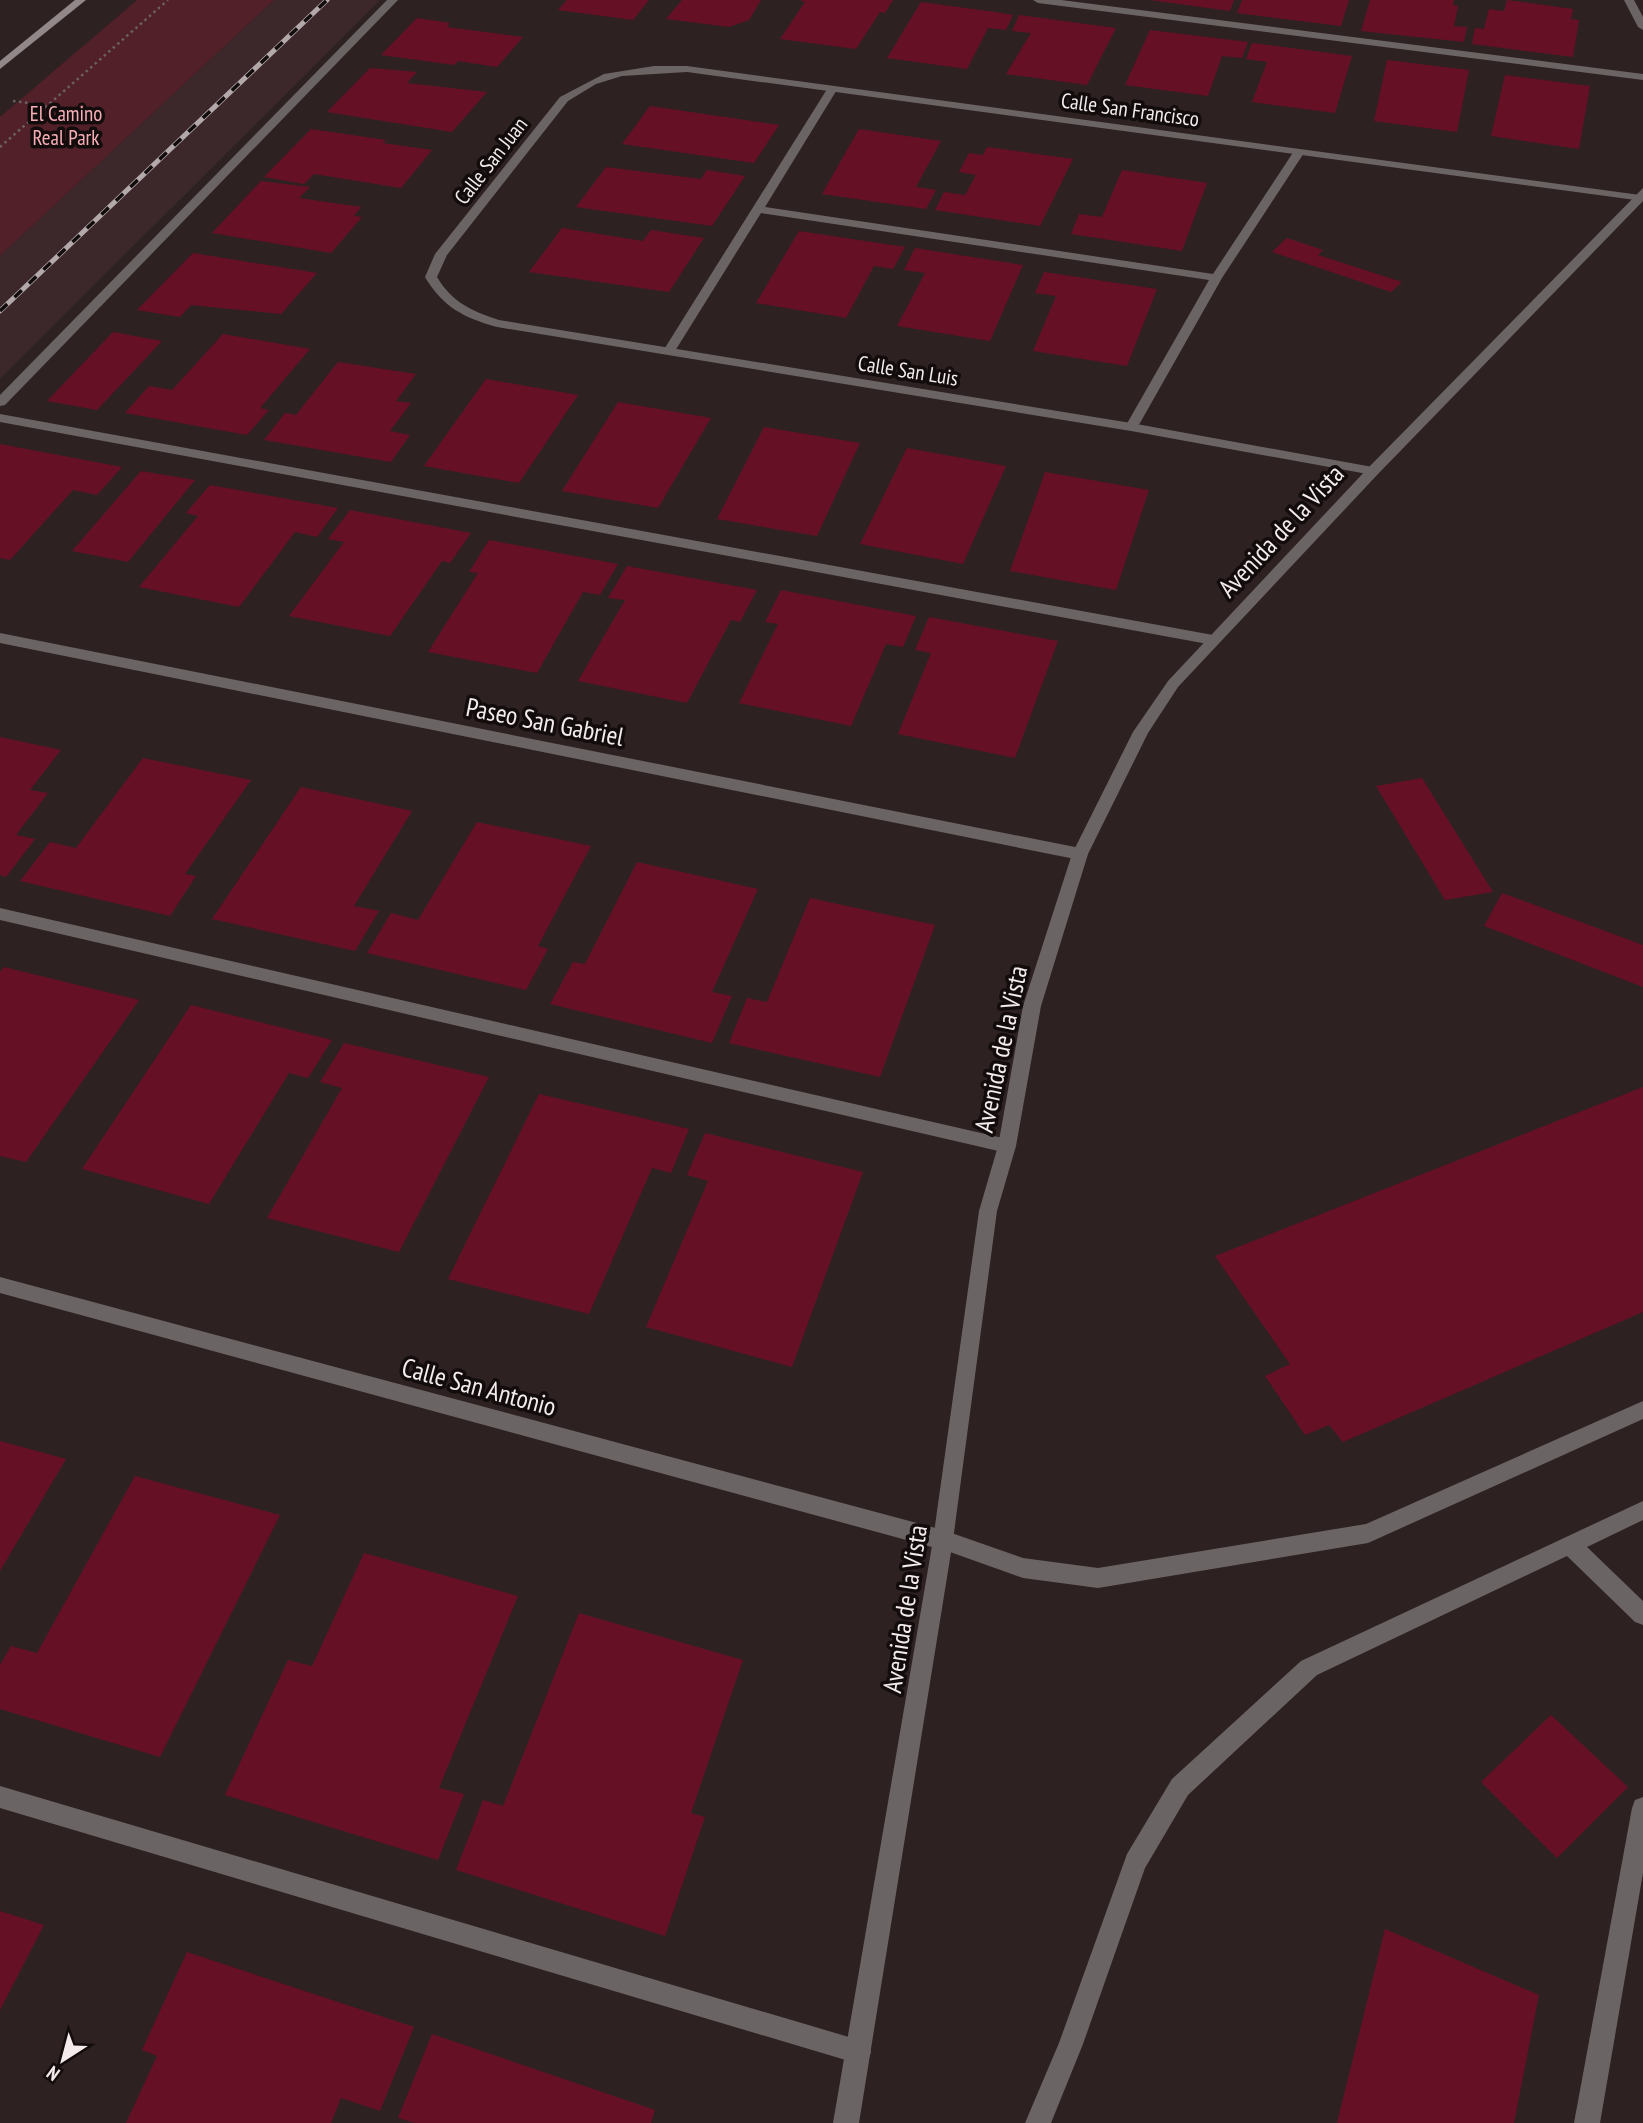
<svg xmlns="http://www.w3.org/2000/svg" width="1643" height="2123" font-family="'PT Sans Narrow',sans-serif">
<rect width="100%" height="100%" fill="#2e2122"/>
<path fill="#3c282a" d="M274,0H380L0,379V256Z"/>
<path fill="#512028" d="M137,0H274L0,256V117Z"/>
<g fill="#661026">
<path d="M567,0H649L633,20L558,10Z"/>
<path d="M682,0H761L749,20L729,27L666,19Z"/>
<path d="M800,0H893L885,13L880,12L856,49L780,39L805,2Z"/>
<path d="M1150,0H1234L1230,11Z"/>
<path d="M1242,0H1349L1341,26L1237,13Z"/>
<path d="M1370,0H1454L1453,5L1458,6L1454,26L1467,27L1464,42L1361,31Z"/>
<path d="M1507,0L1573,9L1571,19L1579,20L1573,57L1472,44L1475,28L1484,29L1489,9L1504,11Z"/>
<path d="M921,2L995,12L1013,15L1006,30L988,28L967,69L887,58Z"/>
<path d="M1019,15L1116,28L1087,85L1006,74L1031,33L1012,31Z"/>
<path d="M417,18L450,23L447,27L523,37L497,67L458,61L454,65L381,55Z"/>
<path d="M1150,30L1248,42L1242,58L1222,56L1208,96L1125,85Z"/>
<path d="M1252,43L1352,56L1335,113L1252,102L1267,62L1246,59Z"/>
<path d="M1387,60L1469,70L1457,132L1374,121Z"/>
<path d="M370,68L417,72L407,83L487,92L452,132L327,112Z"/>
<path d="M1505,75L1590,86L1579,149L1491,136Z"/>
<path d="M650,106L779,125L754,163L622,144Z"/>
<path d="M311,129L386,140L383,143L432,150L401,188L314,174L304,184L264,177Z"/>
<path d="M859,129L941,141L916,187L936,190L926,209L822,194Z"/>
<path d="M987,147L1073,159L1040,226L935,210L944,192L965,195L976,175L959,172L969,153L983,155Z"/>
<path d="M606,167L701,179L707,170L745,176L712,226L576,207Z"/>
<path d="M1122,170L1207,183L1182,251L1071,234L1079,214L1102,217Z"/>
<path d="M261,181L310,187L299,198L361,207L354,216L362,217L331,253L212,233Z"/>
<path d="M562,228L643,241L651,230L704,238L669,292L529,272Z"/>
<path d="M799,231L905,247L893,269L874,266L846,318L756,303Z"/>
<path d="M1287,238L1323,250L1318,255L1402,282L1391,292L1272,252Z"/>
<path d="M915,248L1023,265L990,341L897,326L925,273L904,270Z"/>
<path d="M193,253L317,273L281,314L191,305L180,317L137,310Z"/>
<path d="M1044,272L1157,289L1127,366L1033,351L1056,296L1035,293Z"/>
<path d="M113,332L162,341L97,410L47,401Z"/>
<path d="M223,334L310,349L260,408L269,410L247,435L125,413L149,386L172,390Z"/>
<path d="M338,362L416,374L396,401L411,403L390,431L410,435L391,462L264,440L285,413L296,415Z"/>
<path d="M486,379L578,395L519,483L424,466Z"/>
<path d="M618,402L711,418L658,508L562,491Z"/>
<path d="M764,427L860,443L817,536L717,519Z"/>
<path d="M0,444L122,467L97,495L73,490L10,560L0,558Z"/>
<path d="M907,448L1006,466L963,564L860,544Z"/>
<path d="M141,471L195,480L128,562L72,551Z"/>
<path d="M1045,472L1149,490L1116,590L1010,571Z"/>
<path d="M210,485L338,508L317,537L295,532L239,607L139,587L198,516L186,513Z"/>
<path d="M350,510L471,533L450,563L442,561L390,636L289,616L344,542L328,539Z"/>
<path d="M489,540L618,564L600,595L583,592L537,673L428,652L478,573L469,572Z"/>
<path d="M627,566L757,590L740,622L731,620L687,703L578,681L625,600L608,598Z"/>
<path d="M781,590L916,616L903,647L886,644L851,726L739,703L778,624L765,622Z"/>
<path d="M929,617L1058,641L1015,758L898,734L931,653L915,650Z"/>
<path d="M0,737L61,750L30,790L48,793L16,835L35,839L6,877L0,875Z"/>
<path d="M143,758L251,780L185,874L196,876L170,916L20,881L50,842L76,848Z"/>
<path d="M1422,778L1493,892L1445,900L1376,786Z"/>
<path d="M301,787L412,811L354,906L379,911L355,951L212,919Z"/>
<path d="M477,822L591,846L538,946L548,949L526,990L367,953L391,913L418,920Z"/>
<path d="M637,862L758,889L712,992L732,996L712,1043L550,1004L573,962L585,964Z"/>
<path d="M1502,893L1643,945V987L1484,926Z"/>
<path d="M810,898L935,925L880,1077L729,1043L747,998L767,1002Z"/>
<path d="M4,967L139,1000L26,1162L0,1156V972Z"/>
<path d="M191,1005L332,1040L308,1078L289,1073L209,1204L82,1169Z"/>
<path d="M344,1043L489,1077L399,1252L267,1218L342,1088L320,1082Z"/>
<path d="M1643,1087V1312L1343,1442L1329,1425L1305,1435L1265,1376L1290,1364L1215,1256Z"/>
<path d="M539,1094L689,1129L671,1173L652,1168L589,1314L448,1279Z"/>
<path d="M705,1133L863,1172L792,1367L646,1327L708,1181L687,1175Z"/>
<path d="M0,1441L66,1459L0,1571Z"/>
<path d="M135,1476L280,1515L160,1757L0,1709V1665L11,1646L37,1653Z"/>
<path d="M364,1553L518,1596L439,1788L464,1794L438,1860L225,1795L288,1660L312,1666Z"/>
<path d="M579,1613L743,1660L691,1813L705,1817L665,1936L456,1870L483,1800L503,1806Z"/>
<path d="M1551,1715L1628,1787L1557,1858L1481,1782Z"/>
<path d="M0,1911L44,1925L0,2010Z"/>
<path d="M1385,1929L1539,1995L1514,2123H1337Z"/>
<path d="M187,1952L414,2027L380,2111L341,2098L331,2123H126L157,2056L142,2050Z"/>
<path d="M432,2034L655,2110L651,2123H415L398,2118Z"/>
</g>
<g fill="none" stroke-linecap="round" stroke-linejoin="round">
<g stroke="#6c6162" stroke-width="2.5" stroke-dasharray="2.5 3.5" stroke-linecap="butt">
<path d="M13,101L46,105"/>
<path d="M0,147L168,0"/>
</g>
<g fill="#6b6465" fill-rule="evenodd">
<path d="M387,0H398L5,405L0,406V395Z"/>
<path d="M1033,0H1061L1643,74V80L1038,3Z"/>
<path d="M829,86L838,88L765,207L1213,274L1294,151L1304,153L1222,278L1136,430L1131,431L1125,427L1209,280L761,213L675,351L665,354L663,351Z"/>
<path d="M0,414L1213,635L1220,640L1213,645L0,422Z"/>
<path d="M0,908L1007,1139L1013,1141L1016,1146L1013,1151L1007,1153L0,920Z"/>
<path d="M1643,1401V1419L1368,1543L1098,1588L1023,1578L936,1547L933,1540L936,1533L943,1530L1023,1558L1098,1568L1366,1524Z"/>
<path d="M1643,1501V1520L1587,1547L1643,1601V1625L1635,1622L1567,1556L1317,1675L1188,1795L1145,1868L1083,2044L1051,2123H1025L1059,2043L1127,1854L1172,1779L1301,1661Z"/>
<path d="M0,1786L859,2040L868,2043L871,2052L868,2061L859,2064L0,1808Z"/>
<path d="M1643,1797V1873L1600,2123H1574L1632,1808L1635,1800Z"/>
</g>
<g fill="#6b6465" fill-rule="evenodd">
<path d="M654,66H687L1640,195H1643V201L687,72L622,76L596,84L568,101L447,255L437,277C452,302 471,311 499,320L1131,423L1378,468V474L1373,475L1131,431L497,327C464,318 443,307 425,277L435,254L560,97L604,74Z"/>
<path d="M0,633L1080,848L1088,854L1080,860L0,643Z"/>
<path d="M0,1277L943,1530L950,1533L953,1540L950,1547L943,1550L0,1293Z"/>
</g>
<g fill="#6b6465" fill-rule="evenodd">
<path d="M1624,0H1634L1643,17V30L1638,27Z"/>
<path d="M1643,188V201L1378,474L1178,687L1148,733L1088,854L1041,1006L1016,1146L997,1211L953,1540L859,2123H833L933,1540L979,1211L998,1146L1023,1006L1072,854L1133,732L1168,681L1368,468Z"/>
</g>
<path fill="#938889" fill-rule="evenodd" d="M75,0H86L0,69V61Z"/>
<g stroke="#b3a9aa" stroke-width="5">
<path id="rail" d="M0,311L327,0"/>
</g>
<use href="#rail" stroke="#120c0d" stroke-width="3.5" stroke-dasharray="10" stroke-linecap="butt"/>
</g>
<g text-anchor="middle" stroke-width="7" stroke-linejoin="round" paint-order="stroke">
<g font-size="21" fill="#f4ebec" stroke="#120c0d">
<text transform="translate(1130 110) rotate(8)" y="7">Calle San Francisco</text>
<text transform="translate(491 161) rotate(-52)" y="7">Calle San Juan</text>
<text transform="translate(908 371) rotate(9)" y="7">Calle San Luis</text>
</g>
<g font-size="21" fill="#f9aeb6" stroke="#120c0d">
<text x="66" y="121">El Camino<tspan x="66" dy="24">Real Park</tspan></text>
</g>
<g font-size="26" fill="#f4ebec" stroke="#120c0d">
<text transform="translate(1281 531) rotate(-47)" y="9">Avenida de la Vista</text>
<text transform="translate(545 722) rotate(11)" y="9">Paseo San Gabriel</text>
<text transform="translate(1001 1049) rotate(-78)" y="9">Avenida de la Vista</text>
<text transform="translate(479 1387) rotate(15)" y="9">Calle San Antonio</text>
<text transform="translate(905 1609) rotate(-81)" y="9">Avenida de la Vista</text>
</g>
</g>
<g transform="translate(63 2060) rotate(216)" stroke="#120c0d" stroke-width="5" paint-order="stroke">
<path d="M0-5L12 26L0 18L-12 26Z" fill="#f4ebec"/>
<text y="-10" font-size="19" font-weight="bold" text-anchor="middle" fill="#f4ebec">N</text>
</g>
</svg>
